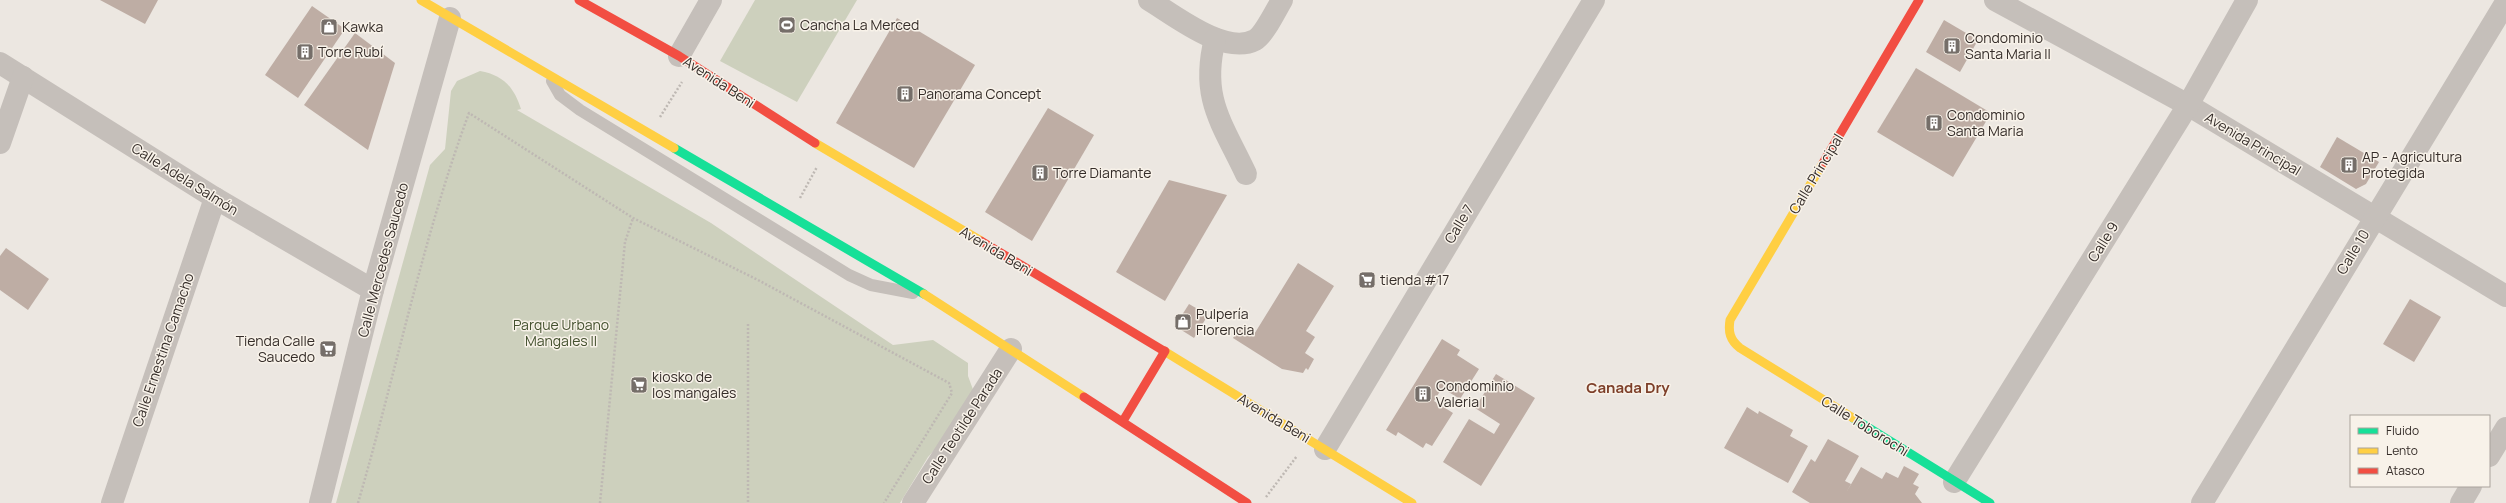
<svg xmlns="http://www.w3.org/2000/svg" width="2506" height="503" font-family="Manrope,sans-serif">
<rect width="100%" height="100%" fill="#ece7e1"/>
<g fill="#cdd0bd">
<path d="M755,0H857L797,102L720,61Z"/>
<path d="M480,71C503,75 514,87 521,109L517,110L711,223L893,345L933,340L968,363V376L978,403L928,457L900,503H336L430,165L445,149L451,91L457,81Z"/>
</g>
<g fill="#beada4">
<path d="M100,0H158L145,24Z"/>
<path d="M312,6L345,29L298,98L265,75Z"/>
<path d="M897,18L975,65L914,168L836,123Z"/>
<path d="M1944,20L1978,40L1960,72L1926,52Z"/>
<path d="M355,33L395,63L368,150L304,105Z"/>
<path d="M1916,68L1991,113L1953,177L1877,132Z"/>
<path d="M1048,108L1094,135L1032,241L985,212Z"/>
<path d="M2337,137L2379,162L2366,184L2356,189L2320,167Z"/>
<path d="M1169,180L1227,195L1165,301L1116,272Z"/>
<path d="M6,248L49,279L28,310L0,290V256Z"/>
<path d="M1298,263L1334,286L1306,331L1315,337L1305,353L1314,359L1308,370L1306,368L1303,373L1282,369L1233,338L1240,327L1253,336Z"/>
<path d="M2410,299L2441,317L2414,362L2383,344Z"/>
<path d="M1189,304L1208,315L1194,338L1175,326Z"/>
<path d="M1442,339L1460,350L1457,355L1479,369L1460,399L1442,388L1434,401L1453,413L1432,446L1426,443L1423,448L1398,432L1396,436L1386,430Z"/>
<path d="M1496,374L1535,398L1481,486L1443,462L1469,419L1494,434L1500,424L1475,408Z"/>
<path d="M1747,407L1758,414L1759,411L1793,430L1790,436L1808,446L1788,483L1724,448Z"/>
<path d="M1828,439L1859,456L1845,481L1851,484L1846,493L1861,467L1882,479L1886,472L1898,478L1904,466L1919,474L1913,484L1919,487L1915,494L1922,503H1810L1792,492L1811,459L1815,462Z"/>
</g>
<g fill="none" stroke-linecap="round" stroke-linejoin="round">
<g stroke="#beb8b3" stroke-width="2.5" stroke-dasharray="2 2" stroke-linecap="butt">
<path d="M660,117L682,82"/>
<path d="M800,198L817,167"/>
<path d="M748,324V503"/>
<path d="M1266,497L1297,456"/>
<path d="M358,503C396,373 422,240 469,113L633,218L758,280L949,383L952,393L884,503"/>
<path d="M600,503L625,242L633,218"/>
</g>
<path stroke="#c5bfba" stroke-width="12" d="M552,81L560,95L580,110L849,275L871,285L913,293"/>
<g stroke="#c5bfba" stroke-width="22">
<path d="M1149,0C1174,15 1225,56 1255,40C1264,35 1276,10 1282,0"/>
<path d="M1995,0L2188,105L2506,296"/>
<path d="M1215,39C1200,98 1222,123 1246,174"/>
<path d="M679,56L711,0"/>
<path d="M0,63L215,198L373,290"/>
<path d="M0,143L23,77"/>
<path d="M1325,449L1594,0"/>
<path d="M2489,456L2506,428"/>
<path d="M1954,482L2188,105L2247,0"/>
<path d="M112,503L215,198"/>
<path d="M320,503L373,290L450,18"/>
<path d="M913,503L1011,349"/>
<path d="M2202,503L2506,2"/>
<path d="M2461,503L2471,486"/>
</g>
<g stroke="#16e098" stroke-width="9">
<path d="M674,148L924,294"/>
<path d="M1853,418L1990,503"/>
</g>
<g stroke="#ffcf43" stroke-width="9">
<path d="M421,0L674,148"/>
<path d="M815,143L981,241"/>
<path d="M1823,163L1730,320C1728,332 1730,340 1740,348L1853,418"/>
<path d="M924,294L1084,397"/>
<path d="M1164,351L1412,503"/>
</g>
<g stroke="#f24e42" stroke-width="9">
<path d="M579,0L679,56L815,143"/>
<path d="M1823,163L1919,0"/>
<path d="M981,241L1164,351"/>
<path d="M1084,397L1247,503"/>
<path d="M1123,421L1165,351"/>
</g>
</g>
<defs>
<g id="stadium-square" transform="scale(0.9)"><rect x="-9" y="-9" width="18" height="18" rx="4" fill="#756e69" stroke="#f8f2e9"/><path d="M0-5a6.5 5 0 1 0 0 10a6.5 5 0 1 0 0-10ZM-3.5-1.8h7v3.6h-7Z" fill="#fff"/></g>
<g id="shop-square" transform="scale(0.9)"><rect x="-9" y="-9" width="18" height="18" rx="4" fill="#756e69" stroke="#f8f2e9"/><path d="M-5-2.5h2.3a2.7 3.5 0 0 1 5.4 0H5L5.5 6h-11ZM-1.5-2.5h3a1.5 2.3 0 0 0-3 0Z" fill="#fff"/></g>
<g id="building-square" transform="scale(0.9)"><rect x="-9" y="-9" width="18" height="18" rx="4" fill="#756e69" stroke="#f8f2e9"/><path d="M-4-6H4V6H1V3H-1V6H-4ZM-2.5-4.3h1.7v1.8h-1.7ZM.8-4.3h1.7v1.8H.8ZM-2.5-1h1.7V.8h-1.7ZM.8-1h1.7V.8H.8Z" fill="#fff"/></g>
<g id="supermarket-square" transform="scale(0.9)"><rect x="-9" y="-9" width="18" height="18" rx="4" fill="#756e69" stroke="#f8f2e9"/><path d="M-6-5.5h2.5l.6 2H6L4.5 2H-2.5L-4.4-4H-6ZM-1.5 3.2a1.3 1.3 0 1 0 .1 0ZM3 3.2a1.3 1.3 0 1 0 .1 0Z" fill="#fff"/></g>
</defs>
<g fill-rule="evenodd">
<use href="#stadium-square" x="787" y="25"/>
<use href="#shop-square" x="329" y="27"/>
<use href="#building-square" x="1952" y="46"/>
<use href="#building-square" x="305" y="52"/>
<use href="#building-square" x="905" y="94"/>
<use href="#building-square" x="1934" y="123"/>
<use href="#building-square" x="2349" y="165"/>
<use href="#building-square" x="1040" y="173"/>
<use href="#supermarket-square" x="1367" y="280"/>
<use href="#shop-square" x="1183" y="322"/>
<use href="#supermarket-square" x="328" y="349"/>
<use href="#supermarket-square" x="639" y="385"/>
<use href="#building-square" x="1423" y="394"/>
</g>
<g text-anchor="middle" stroke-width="3" stroke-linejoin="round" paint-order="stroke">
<g font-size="14" fill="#352d29" stroke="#f8f2e9" text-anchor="start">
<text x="800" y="30">Cancha La Merced</text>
<text x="342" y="32">Kawka</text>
<text x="1965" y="43">Condominio<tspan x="1965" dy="16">Santa Maria II</tspan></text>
<text x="318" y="57">Torre Rubí</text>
<text x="918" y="99">Panorama Concept</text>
<text x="1947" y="120">Condominio<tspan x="1947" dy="16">Santa Maria</tspan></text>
<text x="2362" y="162">AP - Agricultura<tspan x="2362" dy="16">Protegida</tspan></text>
<text x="1053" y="178">Torre Diamante</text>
<text x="1380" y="285">tienda #17</text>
<text x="1196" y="319">Pulpería<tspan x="1196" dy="16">Florencia</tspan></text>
<text x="315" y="346" text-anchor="end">Tienda Calle<tspan x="315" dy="16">Saucedo</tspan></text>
<text x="652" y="382">kiosko de<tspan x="652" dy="16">los mangales</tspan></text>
<text x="1436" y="391">Condominio<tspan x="1436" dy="16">Valeria I</tspan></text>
</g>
<g font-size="14" fill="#352d29" stroke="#f8f2e9">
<text transform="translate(719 82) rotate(33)" y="5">Avenida Beni</text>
<text transform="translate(2253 144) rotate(31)" y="5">Avenida Principal</text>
<text transform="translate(1816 174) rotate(-59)" y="5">Calle Principal</text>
<text transform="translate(185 179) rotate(32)" y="5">Calle Adela Salmón</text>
<text transform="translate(1459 224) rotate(-59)" y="5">Calle 7</text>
<text transform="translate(2103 242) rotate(-58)" y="5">Calle 9</text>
<text transform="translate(996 251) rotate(31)" y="5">Avenida Beni</text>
<text transform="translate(2353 252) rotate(-59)" y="5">Calle 10</text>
<text transform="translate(383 260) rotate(-75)" y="5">Calle Mercedes Saucedo</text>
<text transform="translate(163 350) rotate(-71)" y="5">Calle Ernestina Camacho</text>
<text transform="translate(1274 418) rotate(31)" y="5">Avenida Beni</text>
<text transform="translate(962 426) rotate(-57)" y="5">Calle Teotilde Parada</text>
<text transform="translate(1865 426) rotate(32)" y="5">Calle Toborochi</text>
</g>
<g font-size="14" fill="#44512f" stroke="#f8f2e9">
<text x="561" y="330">Parque Urbano<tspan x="561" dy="16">Mangales II</tspan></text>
</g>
<g font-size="15" font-weight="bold" fill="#7d3f29" stroke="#f8f2e9">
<text x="1628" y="393">Canada Dry</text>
</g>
</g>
<rect x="2350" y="415" width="140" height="72" fill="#f8f2e9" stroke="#aaa39c"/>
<rect x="2358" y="428" width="20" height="6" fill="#16e098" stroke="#aaa39c"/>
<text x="2386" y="435" font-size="12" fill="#352d29">Fluido</text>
<rect x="2358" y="448" width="20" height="6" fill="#ffcf43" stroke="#aaa39c"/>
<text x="2386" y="455" font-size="12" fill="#352d29">Lento</text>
<rect x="2358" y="468" width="20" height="6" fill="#f24e42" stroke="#aaa39c"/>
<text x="2386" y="475" font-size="12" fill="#352d29">Atasco</text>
</svg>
